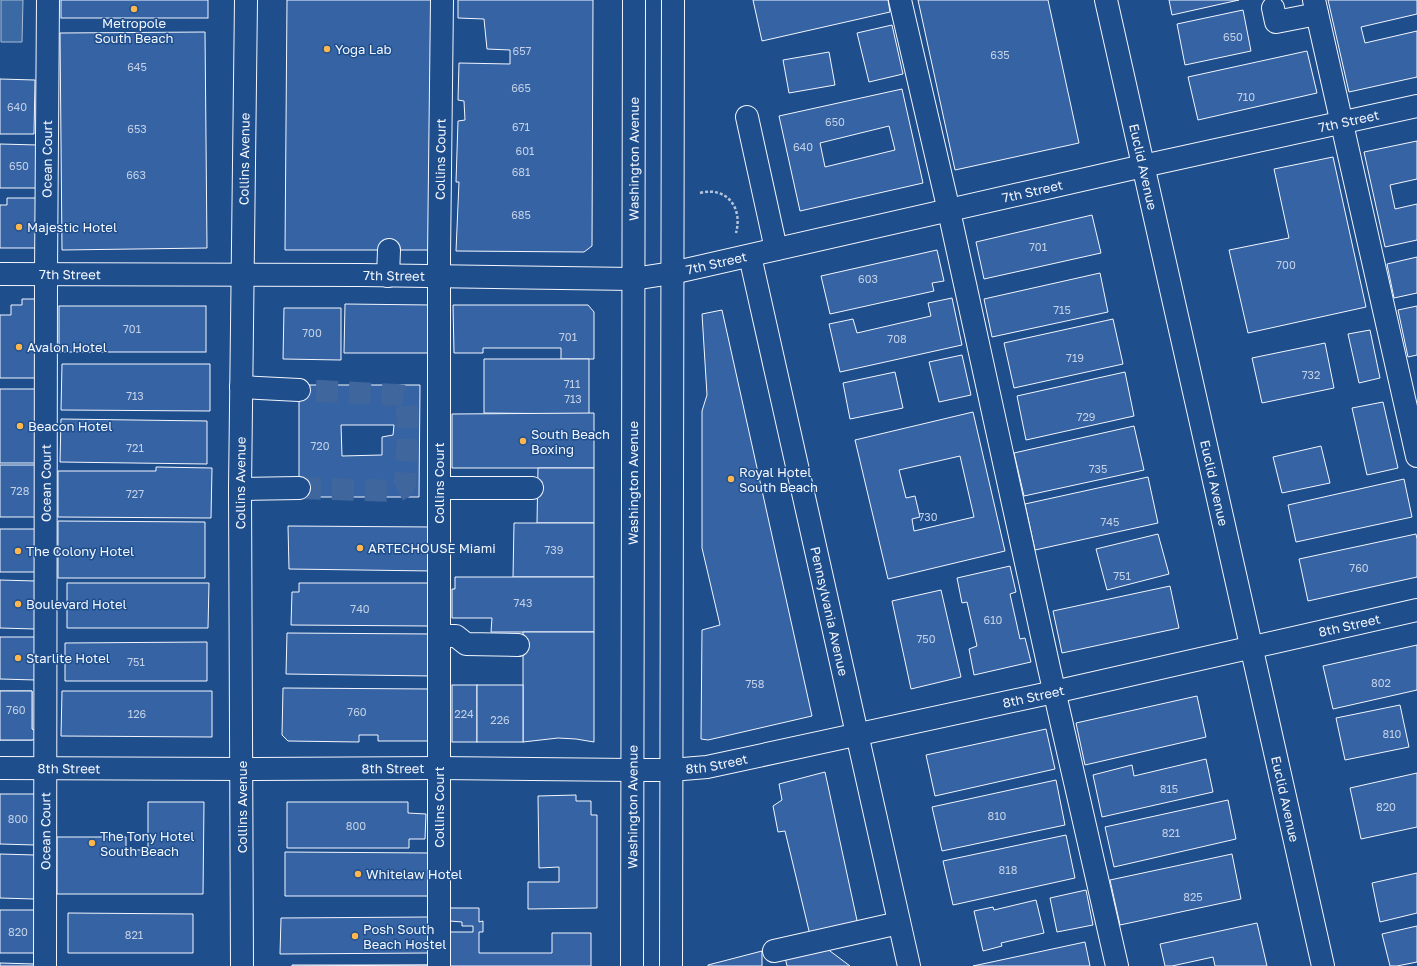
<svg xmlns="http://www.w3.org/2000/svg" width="1417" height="966" font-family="'Golos Text',sans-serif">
<rect width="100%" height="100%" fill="#1f4e8c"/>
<path fill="#3b69a3" stroke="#a8bbd7" d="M1,0H23L22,42H1Z"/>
<g fill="#3563a3" stroke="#f2f6ff" fill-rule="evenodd">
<rect x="61" y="0" width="147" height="18"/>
<path d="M287,0H437L436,250H285Z"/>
<path d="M458,0H593L592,246L584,252L456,251L459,182H456L458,121L465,120L464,101L458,100L459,63L510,64V50L487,49L484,19L458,18Z"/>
<path d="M753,0H888L890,12L762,41Z"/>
<path d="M918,0H1048L1079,143L955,170Z"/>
<path d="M1169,0H1239L1172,15Z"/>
<path d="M1328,0H1417V14L1361,27L1365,43L1417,31V77L1349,92Z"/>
<path d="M1243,10L1251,51L1185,65L1177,24Z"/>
<path d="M892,25L903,74L869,82L857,33Z"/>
<path d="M205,32L207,248L62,250L60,33Z"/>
<path d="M1307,51L1317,93L1198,120L1188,77Z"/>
<path d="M829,52L835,85L789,93L783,60Z"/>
<path d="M0,79L35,80L34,134H0Z"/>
<path d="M902,89L923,183L800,211L779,116ZM889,126L895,150L825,167L820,143Z"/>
<path d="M1417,141V179L1390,185L1395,209L1417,204V240L1385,247L1364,152Z"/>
<path d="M0,144L38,145V188H0Z"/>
<path d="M1333,157L1366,307L1248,333L1229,250L1289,238L1274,169Z"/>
<path d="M7,198H38L37,248H0V205H7Z"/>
<path d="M1092,215L1101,253L984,279L976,242Z"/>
<path d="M937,250L944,281L932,283L934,291L830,314L821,276Z"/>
<path d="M1417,257V293L1394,298L1387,264Z"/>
<path d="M1100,273L1108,312L992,337L984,299Z"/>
<path d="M952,298L962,345L840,372L829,324L853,319L857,333L931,316L928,303Z"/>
<path d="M22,299H38V378H0V315H11V305H22Z"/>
<path d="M345,304L431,305V353H344Z"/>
<path d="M453,305H588L594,312V359H561V348H483V353H454Z"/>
<rect x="59" y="306" width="147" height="46"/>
<path d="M1417,306V355L1408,357L1398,310Z"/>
<path d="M284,308H341V360L283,359Z"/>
<path d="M722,310L812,716L708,740L701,739L702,630L720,625L702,548V411L707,395L702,314Z"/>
<path d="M1113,319L1123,364L1014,388L1004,343Z"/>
<path d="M1370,330L1380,378L1359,383L1348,334Z"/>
<path d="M1325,343L1334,388L1262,403L1252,358Z"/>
<path d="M962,355L971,395L939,402L929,362Z"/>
<path d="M484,359H589V414L484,413Z"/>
<path d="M62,364H210V411L61,410Z"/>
<path d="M895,372L903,408L850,419L843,383Z"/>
<path d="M1125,372L1134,416L1026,440L1017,396Z"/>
<path d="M299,385H420L419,497H299ZM341,425H394L393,435L382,437V455L342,456Z"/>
<path d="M0,389H40L39,463H0Z"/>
<path d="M1383,402L1398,468L1367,475L1352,408Z"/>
<path d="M973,412L1005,551L888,579L855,440ZM960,456L974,517L914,531L912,519L920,517L915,496L906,498L899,470Z"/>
<path d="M594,413V468H452V414Z"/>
<path d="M61,419L207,421V464L60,462Z"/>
<path d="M1134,426L1144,470L1024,496L1014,453Z"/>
<path d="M1321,446L1330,483L1282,493L1273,457Z"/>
<path d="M0,465H40L39,517H0Z"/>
<path d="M156,467L212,468L211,518L58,517V471H156Z"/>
<path d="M538,468H594V523H537Z"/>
<path d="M1148,477L1158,523L1035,550L1025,504Z"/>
<path d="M1404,479L1412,517L1296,542L1288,505Z"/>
<path d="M58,521L205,522V578H58Z"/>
<path d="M514,523H594V577H513Z"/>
<path d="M288,526L433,527L432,571L289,569Z"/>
<rect x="0" y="529" width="36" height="43"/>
<path d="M1158,534L1169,574L1107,590L1096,549Z"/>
<path d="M1416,534L1417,539V577L1308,601L1299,559Z"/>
<path d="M1010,566L1016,592L1010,594L1020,639L1025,638L1031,662L974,675L969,649L977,646L967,602L962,603L957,578Z"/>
<path d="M455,577H594V632H491L492,618H452V589H455Z"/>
<path d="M0,580L36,581L35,629L0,628Z"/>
<path d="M67,583H209L208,628H67Z"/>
<path d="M299,583H430L429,626L291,625L292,592H299Z"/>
<path d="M1170,586L1179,628L1062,653L1053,611Z"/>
<path d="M941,590L961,677L911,689L892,601Z"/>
<path d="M523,632H594V742L576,739L558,738L523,742Z"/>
<path d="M287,633L433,634L432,676L286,674Z"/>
<path d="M0,637H37L36,680L0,679Z"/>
<path d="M207,642V681H65V643Z"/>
<path d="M1417,645V690L1333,709L1323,666Z"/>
<rect x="452" y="685" width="25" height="57"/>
<rect x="477" y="685" width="46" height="57"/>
<path d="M283,688L431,689V741H378V735H359V742L288,741L282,735Z"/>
<path d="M0,691H32V729L36,731L35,739L32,740H0Z"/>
<path d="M0,691H32V729L36,731L35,739L32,740H0Z"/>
<path d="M62,691H212V737L61,736Z"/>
<path d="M1197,696L1206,737L1085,765L1076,723Z"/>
<path d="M1400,705L1409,747L1345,760L1336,718Z"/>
<path d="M1046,729L1055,769L935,796L926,755Z"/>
<path d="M1206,759L1213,792L1102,817L1093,775L1132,765L1134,776Z"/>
<path d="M825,772L858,925L810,935L785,831L778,832L773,806L782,800L779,784Z"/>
<path d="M1417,773V827L1361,839L1350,788Z"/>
<path d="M1056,780L1065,825L942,851L932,807Z"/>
<path d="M0,794H36L35,845L0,844Z"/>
<path d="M576,795V801H591V815H597V908L528,909V882H559V867L539,868L538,796Z"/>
<path d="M1228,800L1236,839L1114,867L1105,827Z"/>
<path d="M148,802H204L203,894H57V837H126V850H148Z"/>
<path d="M287,802H408V813L426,814L425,839H409V848H287Z"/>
<path d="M1066,835L1075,878L953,905L943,861Z"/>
<path d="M285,852L431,853L430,896H285Z"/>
<path d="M0,854L35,855L34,899L0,898Z"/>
<path d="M1232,854L1241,899L1120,925L1110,880Z"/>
<path d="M1417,873V913L1380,922L1372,883Z"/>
<path d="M1086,890L1093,925L1057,932L1050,898Z"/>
<path d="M1036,900L1044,933L1001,943L1002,946L983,951L974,911L993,907L994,910Z"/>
<path d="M450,908H479V922L483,921V932H479V953H552V933H591V966H450V932H473V926H462V922L450,921Z"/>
<rect x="0" y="910" width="35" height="43"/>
<path d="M68,913L193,914V953H68Z"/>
<path d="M429,917L428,953L280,954L281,918Z"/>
<path d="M1257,923L1267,966H1215L1213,957L1172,966H1165L1160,944Z"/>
<path d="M1417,926V962L1397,966H1390L1382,934Z"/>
<path d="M1085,942L1090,966H973Z"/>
<path d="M826,948L850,966H787L785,957Z"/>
<path d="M762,951V966H708V965Z"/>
<path d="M0,963L35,964V966H0Z"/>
<path d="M292,965H432L292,966Z"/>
</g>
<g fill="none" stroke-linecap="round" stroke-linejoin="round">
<path stroke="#3f679d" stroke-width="22" stroke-dasharray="22 11" stroke-linecap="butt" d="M299,488L397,491L403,488L405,483C406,465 411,409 404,396L398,395L299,390"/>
<g stroke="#f2f6ff" stroke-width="24">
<g id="minor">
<path d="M900,0L949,211L1049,668L1117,966"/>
<path id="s1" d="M1106,0L1323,966"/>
<path d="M1314,0L1417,456"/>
<path d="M1273,8L1276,22L1317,14"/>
<path d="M747,117L776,249"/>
<path id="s2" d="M750,256L909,966"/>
<path id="s3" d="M0,274L362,275L633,279L672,273L1143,166L1417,106"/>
<path d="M388,276L389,250"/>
<path d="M241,387L299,390"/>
<path d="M439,488H532"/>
<path d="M240,489L299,488"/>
<path d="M439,636H456L466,644L518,645"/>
<path id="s4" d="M0,768L242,769L439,768L632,770H671L707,767L1054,692L1417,610"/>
<path d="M774,951L899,923"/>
<path id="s5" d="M45,966L46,273L48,0"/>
<path id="s6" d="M439,966V256L442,0"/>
</g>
</g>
<g stroke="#f2f6ff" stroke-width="24">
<g id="major">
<path id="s7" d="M242,966L240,489L246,0"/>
<path id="s8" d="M632,966L634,0"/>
<path d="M671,966L673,0"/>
</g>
</g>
<path stroke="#b3c4dc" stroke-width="2.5" stroke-dasharray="3 2" stroke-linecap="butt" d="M700,193C727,186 743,208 736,233"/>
<use href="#minor" stroke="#1f4e8c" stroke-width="22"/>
<use href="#major" stroke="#1f4e8c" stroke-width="22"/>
</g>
<g fill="#ffb74d" stroke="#1f4e8c" stroke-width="1.5">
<circle cx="134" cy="9" r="4"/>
<circle cx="327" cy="49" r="4"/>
<circle cx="19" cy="227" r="4"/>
<circle cx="19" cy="347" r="4"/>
<circle cx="20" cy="426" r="4"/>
<circle cx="523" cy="441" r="4"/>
<circle cx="731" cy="479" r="4"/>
<circle cx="360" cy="548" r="4"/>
<circle cx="18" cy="551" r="4"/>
<circle cx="18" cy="604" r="4"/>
<circle cx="18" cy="658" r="4"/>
<circle cx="92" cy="843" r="4"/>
<circle cx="358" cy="874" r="4"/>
<circle cx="355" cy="936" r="4"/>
</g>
<g text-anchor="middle" stroke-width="3" stroke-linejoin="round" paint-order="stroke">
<g font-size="11" fill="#c3d1e8">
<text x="1233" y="41">650</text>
<text x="522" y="55">657</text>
<text x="1000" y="59">635</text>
<text x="137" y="71">645</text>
<text x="521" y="92">665</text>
<text x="1246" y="101">710</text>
<text x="17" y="111">640</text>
<text x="835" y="126">650</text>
<text x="521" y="131">671</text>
<text x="137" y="133">653</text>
<text x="803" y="151">640</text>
<text x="525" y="155">601</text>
<text x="19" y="170">650</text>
<text x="521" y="176">681</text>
<text x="136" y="179">663</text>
<text x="521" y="219">685</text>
<text x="1038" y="251">701</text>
<text x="1286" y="269">700</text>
<text x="868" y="283">603</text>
<text x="1062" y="314">715</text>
<text x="132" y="333">701</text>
<text x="312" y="337">700</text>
<text x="568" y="341">701</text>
<text x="897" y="343">708</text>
<text x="1075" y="362">719</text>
<text x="1311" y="379">732</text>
<text x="572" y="388">711</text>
<text x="135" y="400">713</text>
<text x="573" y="403">713</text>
<text x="1086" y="421">729</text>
<text x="320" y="450">720</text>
<text x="135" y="452">721</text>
<text x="1098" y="473">735</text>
<text x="20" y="495">728</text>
<text x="135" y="498">727</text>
<text x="928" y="521">730</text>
<text x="1110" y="526">745</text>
<text x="554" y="554">739</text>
<text x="1359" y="572">760</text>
<text x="1122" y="580">751</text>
<text x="523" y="607">743</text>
<text x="360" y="613">740</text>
<text x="993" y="624">610</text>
<text x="926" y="643">750</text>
<text x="136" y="666">751</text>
<text x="1381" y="687">802</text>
<text x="755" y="688">758</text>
<text x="16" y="714">760</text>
<text x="357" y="716">760</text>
<text x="137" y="718">126</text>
<text x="464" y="718">224</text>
<text x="500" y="724">226</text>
<text x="1392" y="738">810</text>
<text x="1169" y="793">815</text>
<text x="1386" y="811">820</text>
<text x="997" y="820">810</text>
<text x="18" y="823">800</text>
<text x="356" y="830">800</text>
<text x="1171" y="837">821</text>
<text x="1008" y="874">818</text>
<text x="1193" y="901">825</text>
<text x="18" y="936">820</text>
<text x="134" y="939">821</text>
</g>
<g font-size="13" fill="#f2f6ff" stroke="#1f4e8c" text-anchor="start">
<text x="134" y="28" text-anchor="middle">Metropole<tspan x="134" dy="15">South Beach</tspan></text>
<text x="335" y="54">Yoga Lab</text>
<text x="27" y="232">Majestic Hotel</text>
<text x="27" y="352">Avalon Hotel</text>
<text x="28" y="431">Beacon Hotel</text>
<text x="531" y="439">South Beach<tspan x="531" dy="15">Boxing</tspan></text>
<text x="739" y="477">Royal Hotel<tspan x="739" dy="15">South Beach</tspan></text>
<text x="368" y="553">ARTECHOUSE Miami</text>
<text x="26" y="556">The Colony Hotel</text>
<text x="26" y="609">Boulevard Hotel</text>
<text x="26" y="663">Starlite Hotel</text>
<text x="100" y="841">The Tony Hotel<tspan x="100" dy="15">South Beach</tspan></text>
<text x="366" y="879">Whitelaw Hotel</text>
<text x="363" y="934">Posh South<tspan x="363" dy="15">Beach Hostel</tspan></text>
</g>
<g font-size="13" fill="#f2f6ff" stroke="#1f4e8c">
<text dy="5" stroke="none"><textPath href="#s3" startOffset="1366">7th Street</textPath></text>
<text dy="5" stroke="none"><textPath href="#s5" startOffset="807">Ocean Court</textPath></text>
<text dy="5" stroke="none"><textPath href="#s7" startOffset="807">Collins Avenue</textPath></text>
<text dy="5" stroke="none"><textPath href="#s6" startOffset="807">Collins Court</textPath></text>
<text dy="5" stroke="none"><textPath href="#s8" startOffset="807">Washington Avenue</textPath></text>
<text dy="5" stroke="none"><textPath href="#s1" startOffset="171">Euclid Avenue</textPath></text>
<text dy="5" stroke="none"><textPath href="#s3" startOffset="1042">7th Street</textPath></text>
<text dy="5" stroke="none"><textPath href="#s3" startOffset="718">7th Street</textPath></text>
<text dy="5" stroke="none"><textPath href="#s3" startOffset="70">7th Street</textPath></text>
<text dy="5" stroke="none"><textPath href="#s3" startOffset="394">7th Street</textPath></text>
<text dy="5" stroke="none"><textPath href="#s5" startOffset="483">Ocean Court</textPath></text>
<text dy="5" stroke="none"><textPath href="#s7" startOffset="483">Collins Avenue</textPath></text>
<text transform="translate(439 483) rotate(-90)" y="5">Collins Court</text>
<text dy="5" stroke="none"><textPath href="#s8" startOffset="483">Washington Avenue</textPath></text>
<text dy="5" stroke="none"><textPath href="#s1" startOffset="495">Euclid Avenue</textPath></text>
<text dy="5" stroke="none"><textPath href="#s2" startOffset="364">Pennsylvania Avenue</textPath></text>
<text dy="5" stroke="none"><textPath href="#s4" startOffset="1365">8th Street</textPath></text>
<text dy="5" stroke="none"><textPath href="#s4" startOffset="1041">8th Street</textPath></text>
<text dy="5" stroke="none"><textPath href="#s4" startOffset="717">8th Street</textPath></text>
<text dy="5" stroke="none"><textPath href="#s4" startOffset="69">8th Street</textPath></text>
<text dy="5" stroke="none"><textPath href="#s4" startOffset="393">8th Street</textPath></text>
<text dy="5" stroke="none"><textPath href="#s1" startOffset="819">Euclid Avenue</textPath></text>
<text transform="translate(242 807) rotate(-90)" y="5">Collins Avenue</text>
<text transform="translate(439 807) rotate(-90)" y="5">Collins Court</text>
<text dy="5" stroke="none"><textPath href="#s8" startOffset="159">Washington Avenue</textPath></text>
<text dy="5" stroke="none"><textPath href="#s5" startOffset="135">Ocean Court</textPath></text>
</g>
</g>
</svg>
